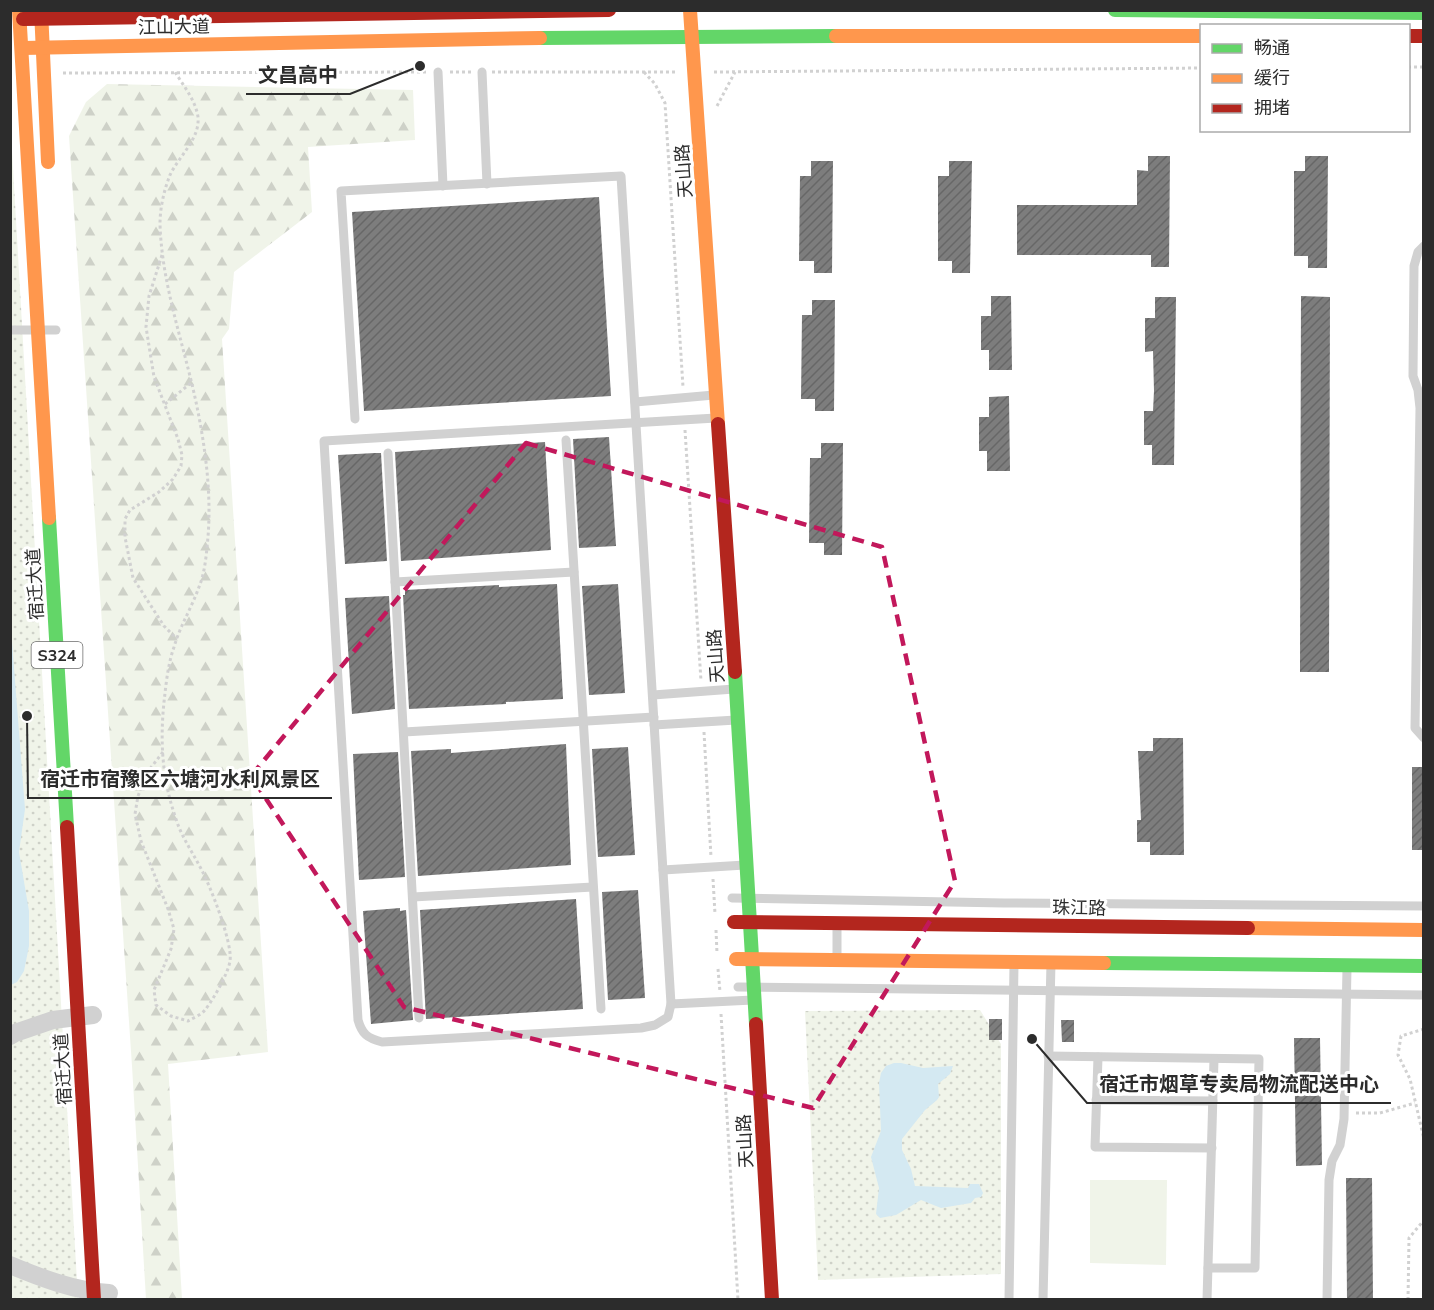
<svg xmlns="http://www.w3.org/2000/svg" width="1434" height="1310" font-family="'Nunito Sans','Noto Sans SC',sans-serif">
<defs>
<pattern id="forest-firs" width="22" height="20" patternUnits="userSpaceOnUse" patternTransform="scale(1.5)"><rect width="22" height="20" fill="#f0f4e9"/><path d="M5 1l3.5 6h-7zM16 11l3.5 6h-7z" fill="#ced1c8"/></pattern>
<pattern id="park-dots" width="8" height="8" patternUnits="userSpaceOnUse" patternTransform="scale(1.5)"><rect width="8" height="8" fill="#f0f4e9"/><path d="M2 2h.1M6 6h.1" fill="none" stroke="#ced1c8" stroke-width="1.8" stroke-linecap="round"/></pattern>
<pattern id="building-hatch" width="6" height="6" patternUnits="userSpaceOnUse" patternTransform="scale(1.5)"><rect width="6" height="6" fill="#7d7d7d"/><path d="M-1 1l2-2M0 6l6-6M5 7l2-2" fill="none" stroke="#676767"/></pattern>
</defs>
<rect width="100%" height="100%" fill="#fff"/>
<path fill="#f0f4e9" d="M1090,1180H1167L1166,1265L1090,1263Z"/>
<path fill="url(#forest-firs)" d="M107,84L413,90L415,140L308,147L312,212L234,272L229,329L222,339L268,1052L168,1064L182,1299H146L132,1066L72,181L69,136L86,102Z"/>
<g fill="url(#park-dots)">
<path d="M11,133L78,1299H11Z"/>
<path d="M980,1010L1001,1044V1274L818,1280L805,1011Z"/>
</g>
<g fill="#d4e9f2">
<path d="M10,616L25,809L19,852L29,911V946L24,971L17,982L11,985Z"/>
<path d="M894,1063H901L923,1068L953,1066L950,1074L938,1084L939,1097L937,1100L925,1110L902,1139V1150L911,1169L915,1186L968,1188L970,1184H979L983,1193L981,1197L975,1198L971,1203L941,1208L921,1200L896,1215L880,1218L876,1214L879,1188L871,1157L881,1131L879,1083L881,1073L886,1066Z"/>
</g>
<g fill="url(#building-hatch)">
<path d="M1148,156H1170L1169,267H1151V255H1017V205H1137V170L1148,171Z"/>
<path d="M1305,156H1328L1327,268H1308V256H1294V171H1305Z"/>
<path d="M811,161H833L832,273H814V261H799L800,176H811Z"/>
<path d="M949,161H972L970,273H952V261H938V176H949Z"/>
<path d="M599,197L611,396L364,411L352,212Z"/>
<path d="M991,296H1011L1012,370H989V350H981V316H991Z"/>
<path d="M1301,296L1330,297L1329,672H1300Z"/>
<path d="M1155,297H1176L1174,465H1152V445H1144V411H1153L1154,391L1153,351L1145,352V318H1155Z"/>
<path d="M812,300H835L834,411H815V399H801L802,315H812Z"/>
<path d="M1009,396L1010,471H987V451H979V417H989V397Z"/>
<path d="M609,437L616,546L579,548L573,439Z"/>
<path d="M545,442L551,550L401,561L395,452Z"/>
<path d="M821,443H843L842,555H824V543H809L810,458H821Z"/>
<path d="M375,453H381L387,561L345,564L338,455Z"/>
<path d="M557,584L563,699L506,702V704L409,709L403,595H405V590L499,585V587Z"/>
<path d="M618,584L625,693L589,695L582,586Z"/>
<path d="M389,596L395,709L352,714L345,598Z"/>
<path d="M1153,738H1183L1184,855H1150V842H1137V820H1141L1138,751H1153Z"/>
<path d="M566,744L571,865L418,876L411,751L451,749V753Z"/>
<path d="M628,747L635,855L598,857L592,749Z"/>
<path d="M398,752L405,877L359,880L353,754Z"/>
<rect x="1412" y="767" width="12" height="83"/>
<path d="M638,890L645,998L608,1000L602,892Z"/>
<path d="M576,899L583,1009L426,1019L420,910Z"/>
<path d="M400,908V911L406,910L413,1020L371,1024L363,911Z"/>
<rect x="989" y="1019" width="13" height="21"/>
<path d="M1061,1020H1074V1042H1062Z"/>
<path d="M1294,1038H1320L1322,1165L1296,1166Z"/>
<path d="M1346,1178H1372L1373,1299H1347Z"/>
</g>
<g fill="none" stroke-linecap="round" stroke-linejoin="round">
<g stroke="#d1d1d1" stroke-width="3" stroke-dasharray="3 3" stroke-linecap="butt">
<path d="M1408,67H1424"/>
<path d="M450,72H471"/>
<path d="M492,72H675"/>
<path d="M644,72L655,84L665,103L683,387"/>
<path d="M714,72L1202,68"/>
<path d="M63,73L429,72"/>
<path d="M717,106L735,72"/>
<path d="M162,255L149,296L146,327L154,377L178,439L182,455L181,466L173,479L159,492L130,510L125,519V537L133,578L164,626L177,639"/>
<path d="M165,404L191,383"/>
<path d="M685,430L701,681"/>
<path d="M704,732L711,857"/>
<path d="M163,752L149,770L138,796L135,814L141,841L168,909L174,929L171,949L154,990L156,1005L171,1016L188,1021C193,1018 201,1015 205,1010C213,1000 228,974 230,961C233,943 209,882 199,865C190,848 181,836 175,816C162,778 160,741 164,702C166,684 168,664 174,647C180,626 192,607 199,587C204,575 206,559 207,547C212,504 207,459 199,417C187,352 162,290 160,224C160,208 164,190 170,175C179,156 200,139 198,117C196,101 183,85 175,72"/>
<path d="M713,879L715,914"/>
<path d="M716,930L717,953"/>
<path d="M718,969L720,992"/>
<path d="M721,1014L738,1300"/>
<path d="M1424,1029L1401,1036L1398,1055L1410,1079L1424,1139"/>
<path d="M1356,1113H1380L1415,1103"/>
<path d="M1408,1300L1409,1238L1424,1220"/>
</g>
<g stroke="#d1d1d1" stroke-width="9">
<path d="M438,72L443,186"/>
<path d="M482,72L487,184"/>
<path d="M1424,246L1418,252L1414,266L1413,376L1418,390L1420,408L1415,728L1424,738"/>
<path d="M10,330H56"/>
<path d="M635,402L714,395"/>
<path d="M355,419L341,191L621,176L671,1004L753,1000"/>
<path d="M566,440L601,1009"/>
<path d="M388,453L419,1018"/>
<path d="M395,582L574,572"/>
<path d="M653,695L734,689"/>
<path d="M654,725L736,720"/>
<path d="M404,732L654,717"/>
<path d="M663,870L745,865"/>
<path d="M413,897L593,887"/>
<path d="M732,898L1004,903L1424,906"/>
<path d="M837,926V957"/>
<path d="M738,987L1424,995"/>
<path d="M671,1004L668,1017L655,1025L641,1028L382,1042C367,1038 362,1034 358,1020L324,441L716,418"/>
<path d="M1048,1056L1259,1059L1255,1268H1208"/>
<path d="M1098,1057L1095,1147L1212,1148"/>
<path d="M1096,1100L1213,1101"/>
<path d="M1009,1300L1014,964"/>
<path d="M1043,1300L1051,963"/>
<path d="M1207,1300L1214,1059"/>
<path d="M1327,1300L1329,1180L1332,1161L1340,1145L1344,1119L1347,968"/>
</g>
<g stroke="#d1d1d1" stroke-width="18">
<path d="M10,1036L15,1033L53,1020L93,1015"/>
<path d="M10,1265C41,1278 75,1291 109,1293"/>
</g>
<g stroke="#63d668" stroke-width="14">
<path d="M1115,10L1424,13"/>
<path d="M540,38L836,36"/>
<path d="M49,518L67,827"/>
<path d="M735,672L756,1024"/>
<path d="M1104,963L1424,966"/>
</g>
<g stroke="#ff974d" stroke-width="14">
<path d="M19,10L49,518"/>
<path d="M41,10L48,162"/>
<path d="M690,10L718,424"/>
<path d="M836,36H1202"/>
<path d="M23,48L540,38"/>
<path d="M1248,928L1424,930"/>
<path d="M736,959L1104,963"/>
</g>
<g stroke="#b3261e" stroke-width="14">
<path d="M23,19L609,10"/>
<path d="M1408,36H1424"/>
<path d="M718,424L735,672"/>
<path d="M67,827L94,1300"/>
<path d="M734,922L1248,928"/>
<path d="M756,1024L772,1300"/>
</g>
</g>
<path fill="none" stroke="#c2185b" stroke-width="4.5" stroke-dasharray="12 8" stroke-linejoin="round" d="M526,443L882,547L955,881L813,1108L404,1007L251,776Z"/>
<g text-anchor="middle" stroke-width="6" stroke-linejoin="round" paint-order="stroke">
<rect fill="#fff" stroke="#6b6b6b" stroke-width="1.5" x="31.5" y="642" width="51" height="26" rx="4.5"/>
<g font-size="16" font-weight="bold" fill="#2c2c2c">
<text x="57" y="661">S324</text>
</g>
<g font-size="18" fill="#2c2c2c" stroke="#fff">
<text transform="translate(174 27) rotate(-1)" y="6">江山大道</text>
<text transform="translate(684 171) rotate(-94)" y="6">天山路</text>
<text transform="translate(35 584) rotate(-93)" y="6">宿迁大道</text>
<text transform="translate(716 656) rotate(-94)" y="6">天山路</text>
<text transform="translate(1079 908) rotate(1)" y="6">珠江路</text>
<text transform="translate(63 1069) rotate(-93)" y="6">宿迁大道</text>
<text transform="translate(745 1141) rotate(-93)" y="6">天山路</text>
</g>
</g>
<path fill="none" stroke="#2c2c2c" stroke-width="2" d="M420 66L350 94H246M27 716L28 798H332M1032 1039L1087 1103H1391"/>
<g fill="#2c2c2c" stroke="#fff" stroke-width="2">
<circle cx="420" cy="66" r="6"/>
<circle cx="27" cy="716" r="6"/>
<circle cx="1032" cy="1039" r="6"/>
</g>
<g font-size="20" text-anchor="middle" font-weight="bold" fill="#2c2c2c" stroke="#fff" stroke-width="6" stroke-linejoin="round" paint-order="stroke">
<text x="298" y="82">文昌高中</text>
<text x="180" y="786">宿迁市宿豫区六塘河水利风景区</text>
<text x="1239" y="1091">宿迁市烟草专卖局物流配送中心</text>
</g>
<rect width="1434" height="1310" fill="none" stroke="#2c2c2c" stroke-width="24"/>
<rect x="1200" y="24" width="210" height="108" fill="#ffffff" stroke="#ababab" stroke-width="1.5"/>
<rect x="1212" y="44" width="30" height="9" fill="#63d668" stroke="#ababab" stroke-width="1.5"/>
<text x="1254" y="54" font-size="18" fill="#2c2c2c">畅通</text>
<rect x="1212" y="74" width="30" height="9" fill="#ff974d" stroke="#ababab" stroke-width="1.5"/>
<text x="1254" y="84" font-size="18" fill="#2c2c2c">缓行</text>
<rect x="1212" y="104" width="30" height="9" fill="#b3261e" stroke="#ababab" stroke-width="1.5"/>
<text x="1254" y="114" font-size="18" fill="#2c2c2c">拥堵</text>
</svg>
